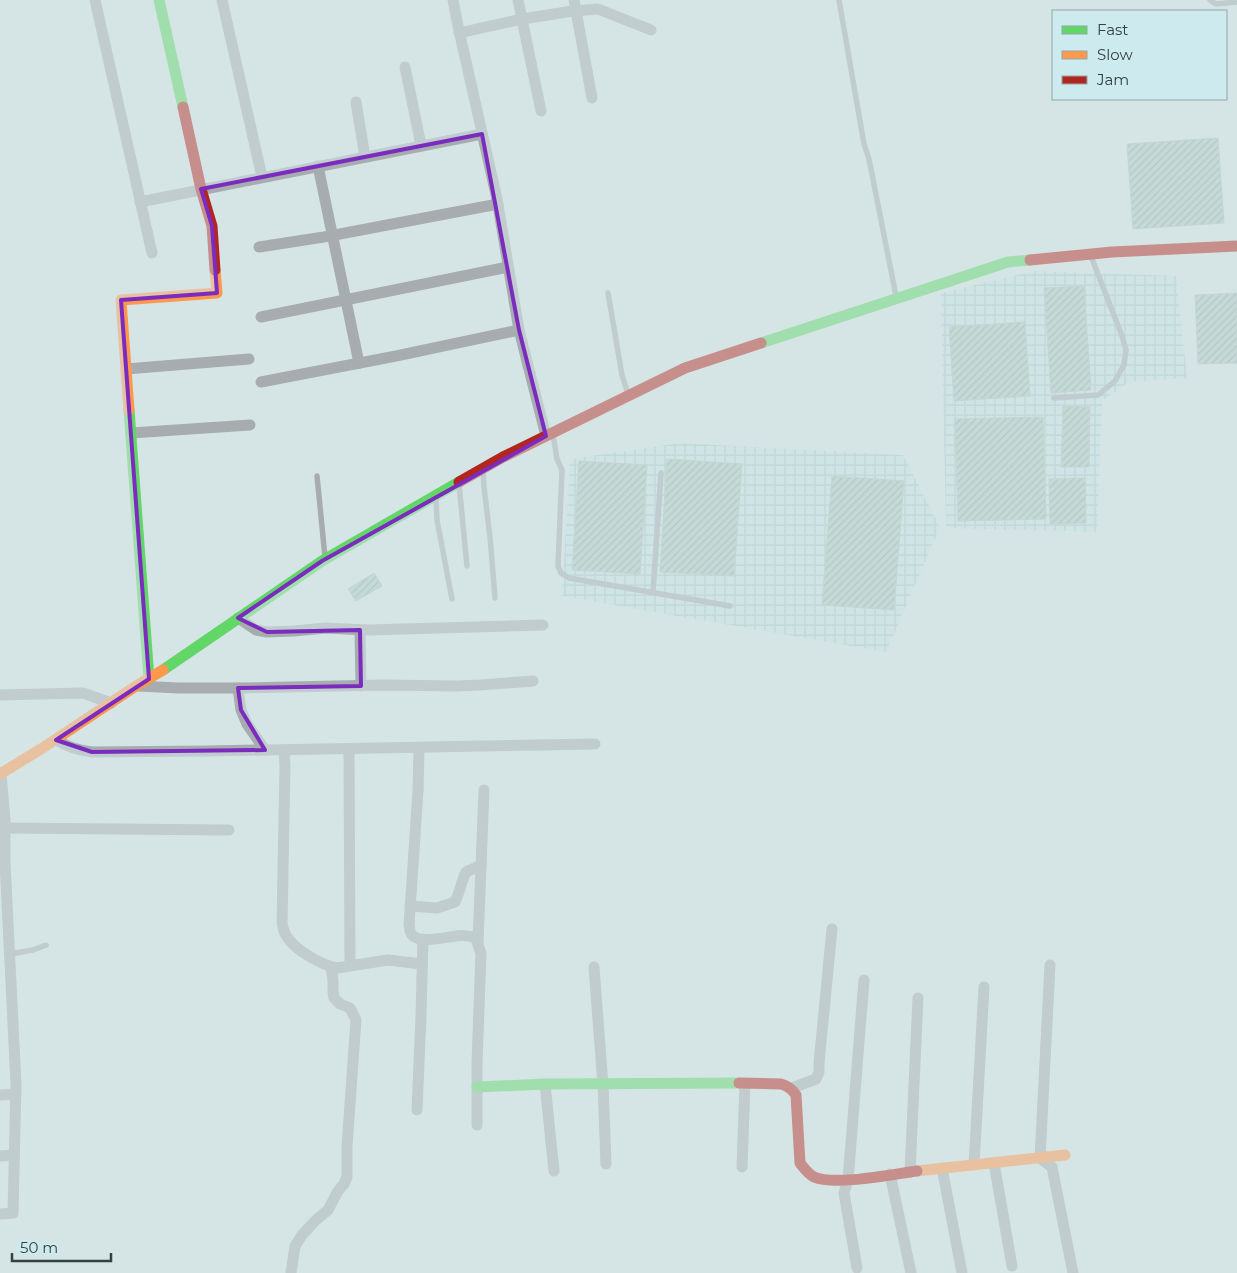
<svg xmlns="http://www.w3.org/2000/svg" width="1237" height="1273" font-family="Montserrat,sans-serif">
<defs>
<pattern id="industrial-grid" width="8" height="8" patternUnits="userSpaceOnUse" patternTransform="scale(1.25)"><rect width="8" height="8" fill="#c5e3e5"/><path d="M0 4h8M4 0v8" fill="none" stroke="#aac4c6"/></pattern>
<pattern id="building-hatch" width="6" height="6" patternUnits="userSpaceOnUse" patternTransform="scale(1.25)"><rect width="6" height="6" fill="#adccc5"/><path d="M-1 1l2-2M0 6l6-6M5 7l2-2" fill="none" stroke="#8ea7a2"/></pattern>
</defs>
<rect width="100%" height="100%" fill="#d5e5e6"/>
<g fill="url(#industrial-grid)">
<path d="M1034,271L1176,276L1187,378L1129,382L1102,401L1097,532L946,528L941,293Z"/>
<path d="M680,443L903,455L940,527L886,652L562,596L570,459Z"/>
</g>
<g fill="url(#building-hatch)" stroke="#b4c1bf">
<path d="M1218,138L1224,223L1133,229L1127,144Z"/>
<path d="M1084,286L1091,390L1051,393L1044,288Z"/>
<path d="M1237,293V363L1198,364L1195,295Z"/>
<path d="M1025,322L1030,396L954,401L949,327Z"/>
<path d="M1063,406L1090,407L1089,467H1061Z"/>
<path d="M1043,417L1046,519L958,521L955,419Z"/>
<path d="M667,459L742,464L734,576L660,572Z"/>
<path d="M579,461L647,465L640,574L572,570Z"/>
<path d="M832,476L904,481L894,610L822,605Z"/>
<path d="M1085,478L1086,523L1050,524L1049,479Z"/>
<path d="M374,573L382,586L356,601L348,589Z"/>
</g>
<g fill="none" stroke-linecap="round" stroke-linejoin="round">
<g stroke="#a7adaf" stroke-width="5.5">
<path d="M839,0L864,144L869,159L896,296"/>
<path d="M1210,0L1216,4L1237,2"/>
<path d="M608,293L622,375L628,394"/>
<path d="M1054,398L1098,395L1115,381L1124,365L1126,350L1122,336L1091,256"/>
<path d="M553,435L557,459L562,470L558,566L561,573L569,578L730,606"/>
<path d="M483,471L484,487L490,537L495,598"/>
<path d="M317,476L325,557"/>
<path d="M459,484L467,566"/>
<path d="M436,498L437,520L452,599"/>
<path d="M653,592L661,473"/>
<path d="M10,954L33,950L46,945"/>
</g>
<g stroke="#a7adaf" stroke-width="11">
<path d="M95,0L152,253"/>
<path d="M222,0L262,177"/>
<path d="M453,0L458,26L497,199L519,330L546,436"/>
<path d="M518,0L541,111"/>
<path d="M574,0L592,98"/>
<path d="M459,33L522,19L573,11L598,9L651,30"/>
<path d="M405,67L421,145"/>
<path d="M356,102L365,157"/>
<path d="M318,166L359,363"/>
<path d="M140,202L482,134"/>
<path d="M259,247L324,237L498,204"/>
<path d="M261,317L508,267"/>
<path d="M126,369L249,359"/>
<path d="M261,382L396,356L519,330"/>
<path d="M131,433L250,425"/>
<path d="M238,618L256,630L267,632L294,631L325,628L367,630L543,625"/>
<path d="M360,630L361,686"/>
<path d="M138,686L178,688H238L384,685L457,686L480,685L533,681"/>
<path d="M238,688L241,710L247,724L265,750"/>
<path d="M0,695L83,693L111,703"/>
<path d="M56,740C69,747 77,750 92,752L206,751L595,744"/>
<path d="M419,748L418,791L409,925C410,927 409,930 411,933C416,945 446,937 456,936C463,935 470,936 476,938L481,954L477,1063V1125"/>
<path d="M349,749L350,966"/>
<path d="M284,750L285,766L282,923C283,928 284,933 287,937C296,951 322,965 337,968L388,960L422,964"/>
<path d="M5,828L229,830"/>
<path d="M410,906L437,908L455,902C460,892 461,882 466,872L481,865"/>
<path d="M478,942L484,790"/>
<path d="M1050,965L1040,1158L1052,1167L1073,1273"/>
<path d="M594,967L603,1085L606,1164"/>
<path d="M545,1084L554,1171"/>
<path d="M792,1088L816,1079L819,1072V1063L832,929"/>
<path d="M0,1095L16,1094"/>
<path d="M417,1110L421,1016L423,939"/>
<path d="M0,1156L14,1155"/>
<path d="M994,1163L1012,1266"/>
<path d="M974,1165L984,987"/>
<path d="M742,1167L745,1084"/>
<path d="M942,1168L962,1273"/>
<path d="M910,1172L918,998"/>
<path d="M890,1174L911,1273"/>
<path d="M0,1214L13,1213L16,1084L5,862V820L1,773"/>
<path d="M857,1268L844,1193L848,1180L864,980"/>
<path d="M291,1273L295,1246L302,1235L316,1220L328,1210L338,1191L344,1184L347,1177V1146L356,1020L350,1008L340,1004L334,998L333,992V980L331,967"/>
</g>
<g stroke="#63d668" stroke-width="11">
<path d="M159,0L183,107"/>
<path d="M761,343L1008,262L1030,260"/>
<path d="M129,410L149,679"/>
<path d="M163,670L322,561L459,482"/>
<path d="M477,1087L545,1084L739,1083"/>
</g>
<g stroke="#ff974d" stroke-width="11">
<path d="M129,410L121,300L217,293L215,270"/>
<path d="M0,774L41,749L136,686L163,670"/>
<path d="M917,1171L1065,1155"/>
</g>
<g stroke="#b3261e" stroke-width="11">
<path d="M183,107L201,189L212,226L215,270"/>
<path d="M1030,260L1112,252L1237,246"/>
<path d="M459,482L503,457L685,368L761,343"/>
<path d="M739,1083L781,1084C788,1086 792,1089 796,1095L800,1163C804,1168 808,1174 814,1177C835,1186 893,1174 917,1171"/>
</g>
</g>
<path d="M0 0H1237V1273H0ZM482,134L519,330L546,436L322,561L238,618L267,632L360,630L361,686L238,688L241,710L265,750L92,752L56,740L149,679L121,300L217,293L212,226L201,189Z" fill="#d5e5e6" fill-opacity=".55" fill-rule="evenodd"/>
<path fill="none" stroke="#7b2cbf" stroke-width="4" stroke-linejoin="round" d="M482,134L519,330L546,436L322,561L238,618L267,632L360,630L361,686L238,688L241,710L265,750L92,752L56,740L149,679L121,300L217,293L212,226L201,189Z"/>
<rect x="1052" y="10" width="175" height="90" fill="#cdebee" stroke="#90a7a9"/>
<rect x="1062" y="26" width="25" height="8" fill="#63d668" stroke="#90a7a9"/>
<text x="1097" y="35" font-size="15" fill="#344041">Fast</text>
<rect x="1062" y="51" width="25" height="8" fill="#ff974d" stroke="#90a7a9"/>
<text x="1097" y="60" font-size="15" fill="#344041">Slow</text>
<rect x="1062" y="76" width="25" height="8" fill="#b3261e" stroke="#90a7a9"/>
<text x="1097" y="85" font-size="15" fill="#344041">Jam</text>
<path d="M12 1253v8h99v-8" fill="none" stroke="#344041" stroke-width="2.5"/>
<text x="20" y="1253" font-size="15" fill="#344041" stroke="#cdebee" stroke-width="4" paint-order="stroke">50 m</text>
</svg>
